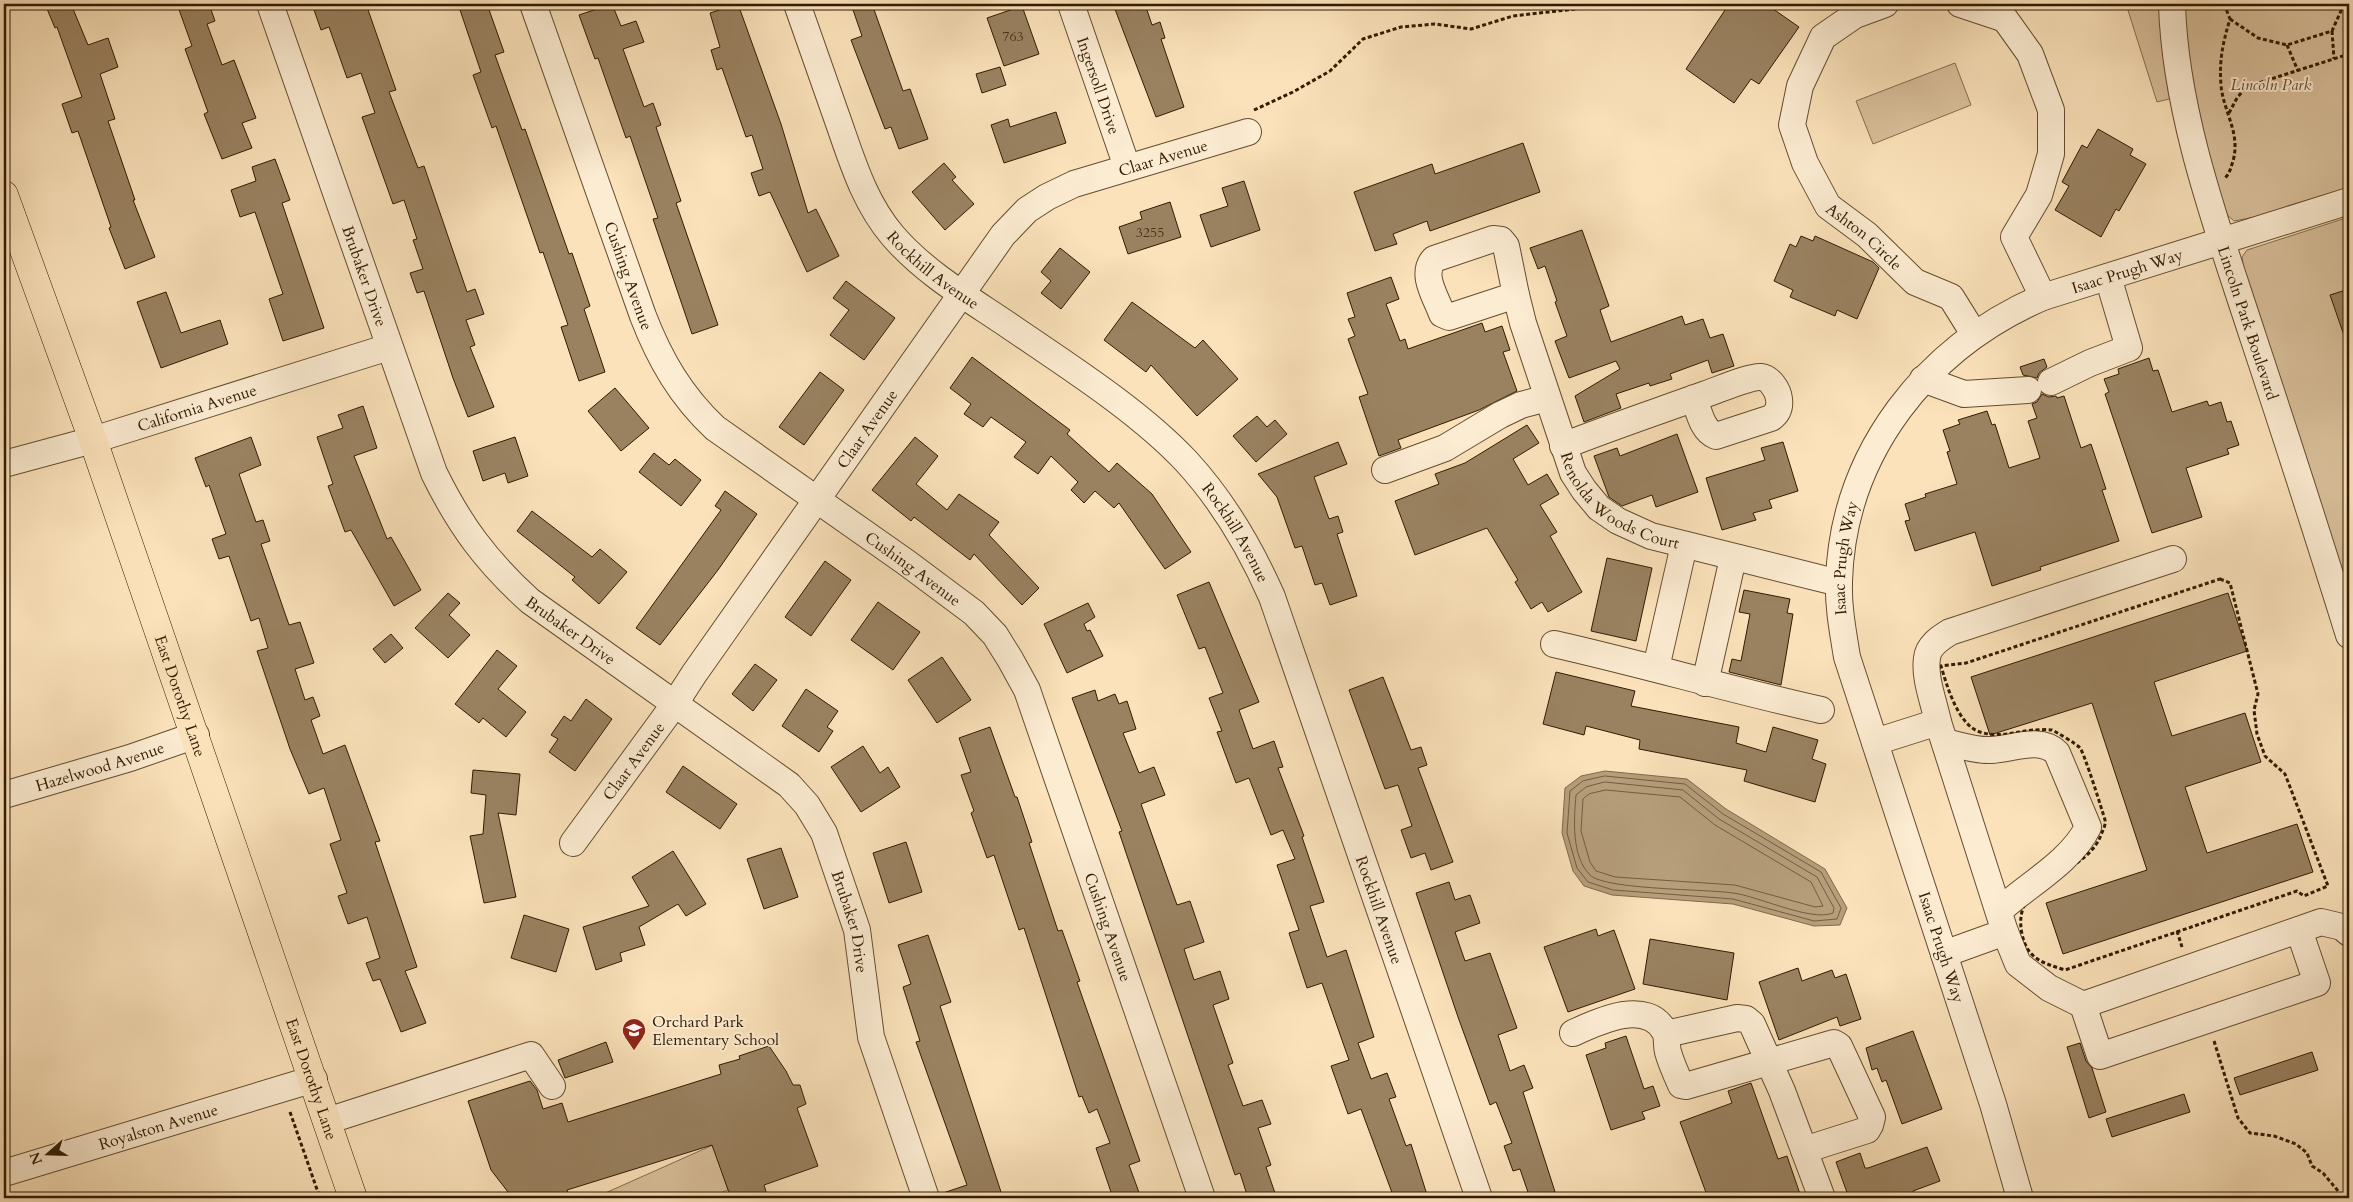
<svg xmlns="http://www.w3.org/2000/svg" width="2353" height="1202" font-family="Cardo,serif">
<rect width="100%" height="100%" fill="#fbe2ba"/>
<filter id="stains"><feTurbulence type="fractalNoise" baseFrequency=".004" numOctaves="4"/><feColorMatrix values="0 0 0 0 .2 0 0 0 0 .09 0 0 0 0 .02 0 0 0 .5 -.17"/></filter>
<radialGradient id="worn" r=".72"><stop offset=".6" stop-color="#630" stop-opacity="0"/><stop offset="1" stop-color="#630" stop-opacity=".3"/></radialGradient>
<g fill="#d9c09b" stroke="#856e4e">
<path d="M2126,4H2162L2173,98L2157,102Z"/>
<path d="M2184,4H2349V187L2255,217L2234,221L2225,213L2201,130L2188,55Z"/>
<path d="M1955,63L1971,105L1873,144L1856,101Z"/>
<path d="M2349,217V599L2244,272L2242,257L2247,250Z"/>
<path d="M713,1145L728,1190L707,1198H594Z"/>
</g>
<path fill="#b69e7b" stroke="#816a4a" d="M1605,771L1687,779L1726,809L1825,869L1847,908L1840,925L1814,926L1733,904L1612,895L1584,886L1573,871L1562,833L1565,788L1581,776Z"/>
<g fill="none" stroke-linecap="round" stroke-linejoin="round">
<g stroke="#745c3e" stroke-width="1">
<path d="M1605,776L1685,784L1723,814L1821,872L1841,908L1837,919L1814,921L1733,899L1613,890L1588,882L1577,868L1567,833L1570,791L1583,781Z"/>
<path d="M1605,782L1683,790L1719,819L1817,877L1834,908L1833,913C1811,922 1758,896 1733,893C1707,889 1605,890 1590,875C1571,856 1574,819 1576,795L1586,787Z"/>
<path d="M1606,790L1680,797L1715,825L1811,882L1823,906L1815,907L1735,885L1615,877L1596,871L1590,862L1581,831L1583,799L1589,794Z"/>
</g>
</g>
<g fill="#9a8261" stroke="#311b01">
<path d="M45,4H71L88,45L108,38L118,67L100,74L115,119L108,121L135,200H133L155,257L125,269L109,228L111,227L78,131L72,133L62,104L82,97L57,27L55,28Z"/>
<path d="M177,4H209L215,21L207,24L222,65L234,60L256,118L242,123L252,148L222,159L204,114L208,112L185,49L192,46Z"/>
<path d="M312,4H366L396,90L389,92L418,168L424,166L467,292L475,289L484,314L466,320L475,345L470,347L494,407L468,417L453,378L424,291L417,293L410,273L423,269L413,240L417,239L404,200L393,204L362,117L375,113L361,73L347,78L329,27L321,30Z"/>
<path d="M458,4H487L504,52L495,55L522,130L525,129L569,254L572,253L590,306L584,309L605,372L579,381L561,327L568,325L543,252L540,253L496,126L492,128L473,75L481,72Z"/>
<path d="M612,4L621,26L636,21L644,42L623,49L644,107L653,103L661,125L656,127L681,201L676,203L718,325L692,334L653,219L658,218L630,136L626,138L598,58L595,59L579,15Z"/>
<path d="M738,4L781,124L808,213L816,209L839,256L807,272L770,192L759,196L751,173L763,169L752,135L746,137L722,68L717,70L711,50L720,47L710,13Z"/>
<path d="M851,4H872L903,91L910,89L928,139L899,149L891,127L885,129L851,40L862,36Z"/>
<path d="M1113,4H1145L1152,25L1160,22L1165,38L1161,39L1184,107L1156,117Z"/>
<path d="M1729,4H1766L1799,27L1759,84L1751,79L1734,103L1686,69Z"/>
<path d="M1022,6L1039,54L1004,66L987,18Z"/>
<path d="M1000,67L1006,85L982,93L976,74Z"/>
<path d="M1056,112L1066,143L1004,163L991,125L1008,119L1010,127Z"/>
<path d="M2098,129L2133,149L2130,155L2146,164L2119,211L2116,209L2101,237L2055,210L2069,186L2062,182L2082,145L2087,148Z"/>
<path d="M1523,143L1540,192L1430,231L1427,221L1393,234L1397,244L1375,251L1354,192L1432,164L1435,174Z"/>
<path d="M275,159L290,200L282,203L324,328L283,341L269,299L283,294L255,212L240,217L231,190L256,181L252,167Z"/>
<path d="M944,163L956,177L952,180L974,204L945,230L912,192Z"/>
<path d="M1244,181L1260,230L1211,247L1200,215L1228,206L1222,188Z"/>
<path d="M1170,202L1181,237L1128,254L1119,227L1142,219L1140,212Z"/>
<path d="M1582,230L1609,306L1600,310L1611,342L1682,316L1685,325L1703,319L1710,338L1723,334L1734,366L1712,373L1708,360L1670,374L1672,379L1650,386L1649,383L1616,394L1621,408L1584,422L1575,396L1620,369L1616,361L1569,378L1555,341L1567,336L1555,302L1557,301L1545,266L1538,269L1530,248Z"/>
<path d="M1801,236L1813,241L1815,236L1873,262L1879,268L1857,319L1837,310L1835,316L1790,297L1793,290L1774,281L1790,244L1796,247Z"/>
<path d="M1060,248L1090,272L1061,309L1041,293L1051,281L1041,272Z"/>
<path d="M1391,277L1399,299L1386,304L1400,341L1405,339L1408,349L1482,323L1485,332L1502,326L1510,350L1503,352L1517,391L1479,410L1398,440L1401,448L1379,456L1359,397L1368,394L1348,339L1355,336L1348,319L1355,317L1347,293Z"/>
<path d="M846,281L895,318L864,360L830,335L849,310L833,298Z"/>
<path d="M2349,289V344H2347L2330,295Z"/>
<path d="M166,292L181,333L220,320L228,344L161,368L137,302Z"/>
<path d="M1132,302L1195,348L1203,340L1238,379L1197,416L1151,365L1146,372L1104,340Z"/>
<path d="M972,357L1070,430L1067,434L1109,472L1117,463L1152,494L1191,552L1165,569L1119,503L1114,508L1095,491L1084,503L1071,490L1078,482L1051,456L1038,474L1014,457L1026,442L991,417L983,427L964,414L971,404L950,388Z"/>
<path d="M2149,358L2153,371L2158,370L2172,412L2207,401L2209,406L2221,402L2227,422L2231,421L2239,445L2227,449L2229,454L2186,468L2202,517L2152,533L2105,394L2109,392L2104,379L2119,374L2118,369Z"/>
<path d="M2044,359L2047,367L2039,373L2037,378L2023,375L2020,367Z"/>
<path d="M820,372L844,390L804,445L779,427Z"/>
<path d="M615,388L649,428L621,451L588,411Z"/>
<path d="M2042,394L2049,397L2056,396L2057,398L2064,396L2081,448L2091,444L2106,489L2102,490L2119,541L2040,567L2041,570L1992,586L1975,532L1915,551L1905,521L1910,520L1905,504L1926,497L1925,494L1957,484L1947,452L1950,451L1943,430L1960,424L1958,420L1987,411L1992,425L1995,424L2009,468L2040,458L2028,421L2037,418L2032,404L2037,402Z"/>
<path d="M363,406L377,448L354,456L387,539L391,537L421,590L394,606L351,530L345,532L328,486L333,484L317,437L343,428L338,415Z"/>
<path d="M1257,416L1267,427L1275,420L1287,434L1256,462L1233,436Z"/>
<path d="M1527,425L1539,443L1513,459L1528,485L1547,474L1559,494L1540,505L1557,532L1550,536L1582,592L1548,612L1542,602L1531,609L1515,582L1518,580L1487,528L1415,555L1395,501L1439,484L1435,474L1465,463Z"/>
<path d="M1677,434L1698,492L1656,507L1652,495L1622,506L1609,497L1594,456L1617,448L1620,456Z"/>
<path d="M251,437L261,465L239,474L256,522L263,520L270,541L261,544L289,625L300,622L314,663L295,669L305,700L313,697L320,716L311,720L323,754L345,745L380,841L375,842L417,967L405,971L426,1023L401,1032L380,979L373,981L366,963L380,958L367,917L348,924L338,896L347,893L330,844L341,840L324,788L309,794L290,749L257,651L268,648L259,618L251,621L229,556L219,559L212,539L226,534L209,485L206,487L195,458Z"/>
<path d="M515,437L528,476L508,483L505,473L483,481L473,451Z"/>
<path d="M915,437L938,456L916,484L947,510L959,494L999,522L989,535L1039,588L1022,605L974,554L970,560L914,517L911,521L872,490Z"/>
<path d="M1338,442L1347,464L1314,477L1329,519L1338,516L1343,532L1337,534L1357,596L1330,605L1322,583L1315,585L1302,546L1295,548L1277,497L1258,474Z"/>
<path d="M1783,442L1798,491L1769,500L1772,508L1753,513L1756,520L1722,530L1706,478L1765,460L1761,448Z"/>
<path d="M654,453L669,465L675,459L701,480L681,506L639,472Z"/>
<path d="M725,491L757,514L718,570L660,645L636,628L721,510L715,506Z"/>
<path d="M532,511L592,557L600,549L627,572L599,604L572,580L575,577L517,531Z"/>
<path d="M1607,558L1652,568L1636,641L1591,631Z"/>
<path d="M825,561L851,580L811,636L785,617Z"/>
<path d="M1209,582L1259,702L1239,710L1253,749L1274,741L1283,767L1278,768L1304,836L1302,837L1324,902L1310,906L1327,957L1346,950L1374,1037L1358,1043L1371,1079L1387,1073L1396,1097L1389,1099L1406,1146L1411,1144L1428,1198H1394L1361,1109L1348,1114L1331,1066L1349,1060L1322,983L1307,988L1289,933L1299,930L1277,865L1295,859L1283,830L1271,835L1249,778L1236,783L1217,732L1222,731L1209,698L1223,693L1205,647L1199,649L1177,595Z"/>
<path d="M1744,590L1790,599L1787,613L1793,614L1781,685L1729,672L1732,659L1741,661L1750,614L1739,612Z"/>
<path d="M448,593L460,603L449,615L470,635L448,658L415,628Z"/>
<path d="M2228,593L2247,651L2154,682L2172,736L2245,713L2261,762L2185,787L2207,853L2297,824L2313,872L2063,954L2046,903L2147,870L2092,703L1990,735L1971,677Z"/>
<path d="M878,602L920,632L893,670L851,640Z"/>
<path d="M1088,603L1095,617L1084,624L1087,631L1090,630L1103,656L1067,673L1044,624Z"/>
<path d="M391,634L403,648L385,663L373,649Z"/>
<path d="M497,650L517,666L498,689L526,712L506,737L483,718L479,723L455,704Z"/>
<path d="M942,657L971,700L937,723L908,680Z"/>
<path d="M755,664L777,680L753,711L732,694Z"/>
<path d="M1556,672L1635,691L1631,706L1739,727L1736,743L1766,752L1773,727L1818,740L1812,759L1826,764L1815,802L1744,781L1747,770L1639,749L1640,740L1586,726L1584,735L1543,724Z"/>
<path d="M1383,677L1411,750L1421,747L1427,765L1418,768L1453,862L1431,870L1425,853L1411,858L1401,830L1412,826L1398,785L1385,789L1349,690Z"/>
<path d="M806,689L838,711L827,727L833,731L819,752L782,726Z"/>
<path d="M1095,690L1098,701L1115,694L1119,704L1127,701L1136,729L1123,733L1139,773L1154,767L1165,795L1141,804L1177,905L1190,901L1204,942L1184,949L1194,980L1220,971L1229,999L1213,1005L1233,1063L1228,1065L1243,1106L1262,1100L1271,1124L1258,1128L1271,1165L1266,1167L1275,1193L1260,1198H1248L1240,1173L1235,1175L1119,832L1122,831L1072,698Z"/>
<path d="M586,699L612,719L575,771L549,752L558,739L551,735L564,716L571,721Z"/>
<path d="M990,727L1015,797H1017L1032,842L1029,843L1058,931L1062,930L1080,981L1077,982L1140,1161L1129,1165L1141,1198H1113L1096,1148L1110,1143L1097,1109L1089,1113L1082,1096L1079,1097L1024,928L1019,930L994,855L987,858L971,813L974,811L961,775L971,772L959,738Z"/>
<path d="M863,746L880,773L888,767L900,787L861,812L831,767Z"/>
<path d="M683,766L737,804L720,829L666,792Z"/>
<path d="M473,770L520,774L516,815L498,813L516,897L484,903L470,836L483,834L486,795L471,793Z"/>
<path d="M906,842L922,892L889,903L873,853Z"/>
<path d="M781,848L798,897L764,909L747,859Z"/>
<path d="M673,851L706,904L686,916L678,904L639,927L645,945L620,953L622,961L596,970L583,927L649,906L632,877Z"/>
<path d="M1449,882L1455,900L1470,895L1480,923L1455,932L1465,961L1490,953L1517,1028L1498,1035L1510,1071L1524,1065L1533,1088L1523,1092L1557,1198H1530L1520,1169L1513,1171L1504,1146L1512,1143L1496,1102L1490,1105L1458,1017L1416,893Z"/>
<path d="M524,915L569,929L556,972L511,958Z"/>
<path d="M1596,929L1598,936L1614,930L1635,989L1568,1012L1544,947Z"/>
<path d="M928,935L951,1002L940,1006L1003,1198H941L940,1194L967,1185L916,1042L920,1041L903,987L911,984L898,945Z"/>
<path d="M1650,939L1734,953L1727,1000L1643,984Z"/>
<path d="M1798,968L1802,981L1832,970L1835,978L1846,974L1861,1019L1840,1026L1837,1017L1779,1040L1759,982Z"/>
<path d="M1913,1031L1942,1109L1902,1124L1886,1080L1882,1082L1877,1068L1872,1070L1866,1048Z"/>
<path d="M1626,1036L1644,1089L1653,1086L1660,1106L1642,1112L1645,1119L1611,1130L1586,1055L1606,1048L1605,1043Z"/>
<path d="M606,1042L613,1062L565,1078L558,1060Z"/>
<path d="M2080,1043L2086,1061L2092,1068L2106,1112L2089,1118L2067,1047Z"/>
<path d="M769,1046L786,1071L793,1085H800L806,1104L797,1108L818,1166L764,1185L768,1198H731L712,1145L567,1190L570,1198H510L508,1192L491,1170L468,1101L530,1081L537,1090L543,1109L562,1103L568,1122L721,1074L719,1065L740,1059L739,1056Z"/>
<path d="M2312,1052L2318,1070L2240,1095L2234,1078Z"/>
<path d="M1751,1083L1778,1159L1787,1156L1800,1194L1789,1198H1708L1680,1122L1732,1103L1728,1091Z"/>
<path d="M2184,1094L2190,1112L2112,1137L2106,1119Z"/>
<path d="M1927,1147L1940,1181L1913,1191L1916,1198H1849L1836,1162L1860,1153L1865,1168H1868Z"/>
</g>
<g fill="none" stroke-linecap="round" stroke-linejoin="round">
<g stroke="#644d2f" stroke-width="28">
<g id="minor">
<path id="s1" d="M270,4L434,473C460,526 486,561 530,601L789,785L807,805L824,833L857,930L871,1037L926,1198"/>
<path id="s2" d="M533,4L643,316C660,360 681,396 715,428L907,563L974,613L995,635L1010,659L1027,690L1202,1198"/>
<path id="s3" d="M797,4C810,41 823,78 836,115C851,157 863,201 893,236C926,274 970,299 1011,327C1068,366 1139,411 1186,461C1223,501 1250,547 1272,597L1479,1198"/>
<path id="s4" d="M1071,4L1127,167"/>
<path id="s5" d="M1885,4L1855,15L1823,37L1800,86L1792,125L1805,163L1828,206L1867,235L1915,282L1951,297L1974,334"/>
<path d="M1960,4L2005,19L2030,54L2051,110V154L2039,195L2014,237L2043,297"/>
<path id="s6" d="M2172,4C2175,115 2219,232 2253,337C2286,436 2318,536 2349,635"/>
<path d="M1493,239L1501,240L1506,246L1516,295L1449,317L1442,314C1436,297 1420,274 1434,259Z"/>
<path id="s7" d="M1516,295L1523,323L1573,473L1584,490L1599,508L1618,521L1651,536L1839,583"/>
<path d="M1923,379L1964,394L2028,390"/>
<path d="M2051,382L2090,363L2129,348L2108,277"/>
<path d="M1563,446C1611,427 1659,411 1706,394C1718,390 1750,376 1761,377C1770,378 1778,390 1779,399C1780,407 1778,413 1771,418L1716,436C1702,430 1699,412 1694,398"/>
<path id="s8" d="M4,464L93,440L389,347"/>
<path d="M1385,470L1445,448L1500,415L1521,405L1547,398"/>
<path d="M1554,644C1643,664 1731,690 1821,710"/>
<path d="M1656,668L1684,545"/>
<path d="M1705,683L1733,558"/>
<path d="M1938,722C1934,702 1924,678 1927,658C1928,646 1940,638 1950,632L2173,559"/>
<path d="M1875,742L1938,722L2005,932L1944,954"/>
<path d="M1945,742C1959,745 1976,751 1991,750C2013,749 2040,736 2057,753L2088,827C2071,862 2027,885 1999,911"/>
<path id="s9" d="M4,795L130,758L196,735"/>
<path id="s10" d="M573,843L674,705L694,674L1003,235L1027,210L1047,197L1074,184L1248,132"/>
<path d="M2005,932L2018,964L2049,988L2083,1005L2321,922L2342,927L2349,933"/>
<path d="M2083,1005L2100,1056L2317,983L2299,930"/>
<path d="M1573,1033C1599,1021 1648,998 1665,1032C1668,1038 1666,1045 1668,1052C1671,1063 1676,1074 1681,1085L1686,1086L1834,1043L1839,1046L1872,1117L1870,1125L1867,1130L1804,1150"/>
<path d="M1666,1034L1737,1018L1746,1019L1752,1024L1782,1091L1822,1198"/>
<path d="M327,1121L531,1055L552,1086"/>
<path id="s11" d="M4,1173L314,1079"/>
<path id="s12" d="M2020,1198L1993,1104L1847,657C1843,632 1838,607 1839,581C1843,452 1927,347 2043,297L2349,201"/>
</g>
</g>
<g stroke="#311b01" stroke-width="29">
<g id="major">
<path id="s13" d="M4,195L93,440L353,1198"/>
</g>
</g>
<g stroke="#311b01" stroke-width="3" stroke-dasharray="4 2.5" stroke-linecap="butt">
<path d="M2224,4L2230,19C2223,42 2219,60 2221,85C2223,111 2241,133 2233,161C2231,167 2230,173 2225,178"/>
<path d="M2230,19L2258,38L2287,45L2332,31L2344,4"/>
<path d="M2332,31L2334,59"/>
<path d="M2287,45L2298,71"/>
<path d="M1254,110L1293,92L1330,71L1363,39L1401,27L1435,24L1471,29L1513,16L1584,8L1595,4"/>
<path d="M2229,113L2237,98L2246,87L2349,54"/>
<path d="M2220,579L2230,583L2258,694L2254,710L2257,734L2265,756L2285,774L2328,886L2304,896L2297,891L2065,970C2043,963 2027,959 2022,934C2010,876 2085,878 2101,835C2103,830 2106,825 2105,820C2103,813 2084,752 2080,748C2078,745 2055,731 2052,730C2046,729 2038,730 2033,730C2014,732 1999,738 1980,732C1958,725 1947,686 1941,666L1966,663Z"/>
<path d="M2177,931L2182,947"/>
<path d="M2214,1041L2238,1118L2250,1133L2274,1136L2296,1144L2307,1153L2312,1166L2323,1173L2344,1198"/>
<path d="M290,1112L320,1198"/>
</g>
<use href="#minor" stroke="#fcecd2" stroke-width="26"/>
<use href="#major" stroke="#fbe2ba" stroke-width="28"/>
</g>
<defs>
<g id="school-pin" transform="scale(1.25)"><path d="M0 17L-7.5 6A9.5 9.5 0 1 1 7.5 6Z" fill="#8f2418" stroke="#fcecd2"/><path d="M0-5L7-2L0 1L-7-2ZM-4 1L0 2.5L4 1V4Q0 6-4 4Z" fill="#fff"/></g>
</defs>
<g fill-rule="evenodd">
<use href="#school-pin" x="634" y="1030"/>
</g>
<g text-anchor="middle" stroke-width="4" stroke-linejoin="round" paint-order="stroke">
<g font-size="14" fill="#4b3519">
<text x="1013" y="41">763</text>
<text x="1150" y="237">3255</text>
</g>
<g font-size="16" font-style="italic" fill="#634d2f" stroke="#fcecd2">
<text x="2271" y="90">Lincoln Park</text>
</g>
<g font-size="16" fill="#311b01" stroke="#fcecd2">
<text dy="6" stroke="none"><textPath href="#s4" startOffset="86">Ingersoll Drive</textPath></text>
<text dy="6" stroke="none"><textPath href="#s10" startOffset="926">Claar Avenue</textPath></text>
<text dy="6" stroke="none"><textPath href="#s5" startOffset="301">Ashton Circle</textPath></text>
<text dy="6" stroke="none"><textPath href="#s3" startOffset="305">Rockhill Avenue</textPath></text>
<text dy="6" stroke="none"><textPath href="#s12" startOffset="1102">Isaac Prugh Way</textPath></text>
<text dy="6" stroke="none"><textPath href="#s2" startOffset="288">Cushing Avenue</textPath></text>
<text dy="6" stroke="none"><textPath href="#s1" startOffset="288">Brubaker Drive</textPath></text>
<text dy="6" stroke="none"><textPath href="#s6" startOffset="329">Lincoln Park Boulevard</textPath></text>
<text dy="6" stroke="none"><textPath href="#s8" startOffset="201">California Avenue</textPath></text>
<text dy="6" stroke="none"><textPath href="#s10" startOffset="508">Claar Avenue</textPath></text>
<text dy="6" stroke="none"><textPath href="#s7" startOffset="242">Renolda Woods Court</textPath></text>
<text dy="6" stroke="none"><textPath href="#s3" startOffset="710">Rockhill Avenue</textPath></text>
<text dy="6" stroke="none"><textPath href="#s12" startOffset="668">Isaac Prugh Way</textPath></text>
<text dy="6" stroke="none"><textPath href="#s2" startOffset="708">Cushing Avenue</textPath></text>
<text dy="6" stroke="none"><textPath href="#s1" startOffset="708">Brubaker Drive</textPath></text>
<text dy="6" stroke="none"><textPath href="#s13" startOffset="531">East Dorothy Lane</textPath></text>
<text dy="6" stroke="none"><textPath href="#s10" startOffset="102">Claar Avenue</textPath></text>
<text dy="6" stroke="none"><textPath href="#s9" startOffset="100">Hazelwood Avenue</textPath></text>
<text dy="6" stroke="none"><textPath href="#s3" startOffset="1115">Rockhill Avenue</textPath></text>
<text dy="6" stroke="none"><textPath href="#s1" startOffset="1128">Brubaker Drive</textPath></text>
<text dy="6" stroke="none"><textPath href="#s2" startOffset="1128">Cushing Avenue</textPath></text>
<text transform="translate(1942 947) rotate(72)" y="6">Isaac Prugh Way</text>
<text dy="6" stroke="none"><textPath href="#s13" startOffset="936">East Dorothy Lane</textPath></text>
<text dy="6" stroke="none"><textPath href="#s11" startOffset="161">Royalston Avenue</textPath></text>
</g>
<g font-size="16" fill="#311b01" stroke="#fcecd2" text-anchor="start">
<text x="652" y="1027">Orchard Park<tspan x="652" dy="18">Elementary School</tspan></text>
</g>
</g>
<rect width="2353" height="1202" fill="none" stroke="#fbe2ba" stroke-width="20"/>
<rect x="5" y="5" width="2343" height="1192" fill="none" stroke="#311b01" stroke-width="2.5"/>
<rect x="10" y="10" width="2333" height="1182" fill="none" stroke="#311b01"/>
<g transform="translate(48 1154) rotate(250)" stroke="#fcecd2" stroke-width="4" paint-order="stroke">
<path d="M0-4L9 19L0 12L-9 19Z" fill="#311b01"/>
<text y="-8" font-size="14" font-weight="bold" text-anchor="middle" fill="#311b01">N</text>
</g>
<rect width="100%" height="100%" filter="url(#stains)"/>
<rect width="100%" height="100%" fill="url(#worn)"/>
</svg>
